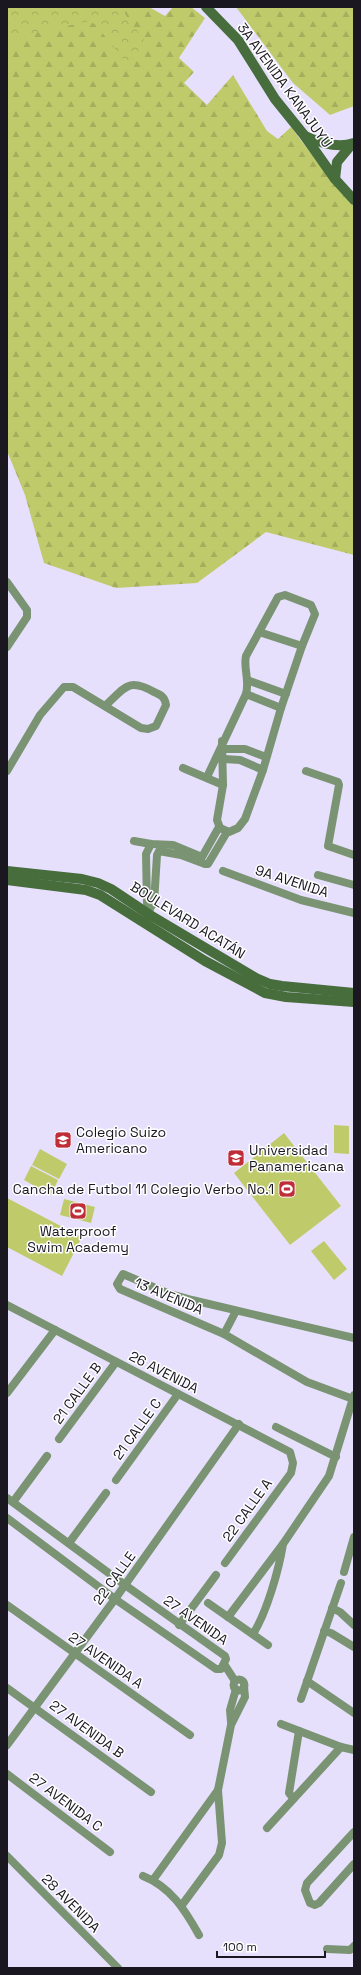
<svg xmlns="http://www.w3.org/2000/svg" width="361" height="1975" font-family="'Space Grotesk',sans-serif">
<defs>
<pattern id="forest-firs" width="22" height="20" patternUnits="userSpaceOnUse"><rect width="22" height="20" fill="#bfcb6a"/><path d="M5 1l3.5 6h-7zM16 11l3.5 6h-7z" fill="#a4ae5c"/></pattern>
<pattern id="park-crowns" width="20" height="18" patternUnits="userSpaceOnUse"><rect width="20" height="18" fill="#bfcb6a"/><path d="M2 6a3 3 0 1 1 6 0M12 15a3 3 0 1 1 6 0" fill="none" stroke="#a4ae5c"/></pattern>
</defs>
<rect width="100%" height="100%" fill="#e7e0fd"/>
<g fill="#bfcb6a">
<path d="M334,1125L349,1126V1154L334,1153Z"/>
<path d="M284,1133L341,1206L290,1245L234,1173Z"/>
<path d="M40,1149L67,1164L59,1179L32,1165Z"/>
<path d="M31,1166L58,1180L51,1195L24,1180Z"/>
<path d="M7,1198L82,1237L62,1276L7,1247Z"/>
<path d="M64,1199L95,1207L91,1223L60,1215Z"/>
<path d="M324,1241L347,1269L334,1280L311,1251Z"/>
</g>
<g fill="url(#forest-firs)">
<path d="M7,7H149L165,16L173,7H191L205,18L179,58L194,72L184,83L207,105L233,75L267,131L278,139L291,127L330,179L354,206V555L266,532L197,583L116,588L44,563L25,495L7,451Z"/>
<path d="M236,7H354V106L330,115L293,83Z"/>
</g>
<path fill="url(#park-crowns)" d="M7,7H120L149,47L127,64L96,25L89,21L7,40Z"/>
<g fill="none" stroke-linecap="round" stroke-linejoin="round">
<g stroke="#7a9473" stroke-width="8">
<path d="M7,582L27,610V617L7,647"/>
<path d="M259,632L302,646"/>
<path d="M247,680L286,694"/>
<path d="M246,694L281,708"/>
<path d="M223,749H245L266,757"/>
<path d="M224,759L240,760L263,770"/>
<path d="M183,768L223,785"/>
<path d="M7,771L40,715L64,687H73L141,728L148,729L156,726L166,705C165,697 161,695 154,692C128,677 125,688 105,706"/>
<path d="M306,771L338,782L339,785L328,846L354,855"/>
<path d="M207,777L246,694C250,680 243,667 246,656L278,597L285,595L311,605L315,614L302,646L281,708L263,770L245,819L238,828L229,832L220,828L217,820L223,785L222,741"/>
<path d="M134,841L151,844L173,845L202,857L219,827"/>
<path d="M223,871L301,900L354,913"/>
<path d="M318,875L354,885"/>
<path d="M150,908L147,903L146,854L151,844"/>
<path d="M148,920L150,908L154,903L157,855L159,851L181,855L205,864H208L227,832"/>
<path d="M7,1305L290,1452L293,1463L291,1473L225,1563"/>
<path d="M224,1334L236,1311"/>
<path d="M7,1393L55,1330"/>
<path d="M353,1399L307,1382L224,1334L120,1289L117,1284L123,1274L167,1293L192,1300L354,1338"/>
<path d="M276,1427L336,1457"/>
<path d="M59,1439L116,1362"/>
<path d="M116,1480L178,1394"/>
<path d="M7,1498L125,1585L225,1656L226,1659L221,1669H216L115,1599L7,1518"/>
<path d="M13,1502L47,1456"/>
<path d="M69,1543L106,1493"/>
<path d="M283,1544L329,1476L354,1395"/>
<path d="M344,1572L354,1537"/>
<path d="M208,1603L268,1645"/>
<path d="M7,1605L190,1735"/>
<path d="M332,1608L340,1612L354,1625"/>
<path d="M228,1617L283,1544C279,1569 267,1612 253,1634"/>
<path d="M179,1625L216,1575"/>
<path d="M324,1631L331,1633L354,1647"/>
<path d="M224,1664L235,1681"/>
<circle cx="239" cy="1685" r="5.5"/>
<path d="M307,1681L354,1713"/>
<path d="M7,1688L151,1792"/>
<path d="M301,1699L341,1583"/>
<path d="M231,1722L230,1710L236,1689"/>
<path d="M281,1724L341,1747L354,1750"/>
<path d="M7,1745L115,1599L239,1424"/>
<path d="M7,1774L110,1852"/>
<path d="M293,1798L289,1793L299,1731"/>
<path d="M267,1828L341,1747"/>
<path d="M354,1832L307,1883L305,1890L310,1903L315,1905L319,1903L354,1864"/>
<path d="M7,1856L118,1968"/>
<path d="M143,1876C171,1887 185,1910 199,1935"/>
<path d="M153,1880L218,1790L231,1725L245,1697L244,1686"/>
<path d="M182,1905L219,1855L222,1843L218,1790"/>
<path d="M327,1949L350,1950L354,1946"/>
</g>
<g stroke="#476d3c" stroke-width="10">
<path d="M206,7L238,40L275,99L304,135L335,179L354,200"/>
<path d="M305,136C320,143 338,149 354,143"/>
<path d="M335,179L337,162L352,144"/>
<path d="M7,871L82,879L98,883L111,889L150,915L256,978L270,984L282,986L354,993"/>
<path d="M7,880L86,890L100,895L205,961L265,993L286,997L354,1002"/>
</g>
</g>
<defs>
<g id="school-square" transform="scale(0.9)"><rect x="-9" y="-9" width="18" height="18" rx="4" fill="#be2d38" stroke="#fff"/><path d="M0-5L7-2L0 1L-7-2ZM-4 1L0 2.5L4 1V4Q0 6-4 4Z" fill="#fff"/></g>
<g id="university-square" transform="scale(0.9)"><rect x="-9" y="-9" width="18" height="18" rx="4" fill="#be2d38" stroke="#fff"/><path d="M0-5L7-2L0 1L-7-2ZM-4 1L0 2.5L4 1V4Q0 6-4 4Z" fill="#fff"/></g>
<g id="stadium-square" transform="scale(0.9)"><rect x="-9" y="-9" width="18" height="18" rx="4" fill="#be2d38" stroke="#fff"/><path d="M0-5a6.5 5 0 1 0 0 10a6.5 5 0 1 0 0-10ZM-3.5-1.8h7v3.6h-7Z" fill="#fff"/></g>
</defs>
<g fill-rule="evenodd">
<use href="#school-square" x="63" y="1140"/>
<use href="#university-square" x="236" y="1158"/>
<use href="#stadium-square" x="287" y="1189"/>
<use href="#stadium-square" x="78" y="1211"/>
</g>
<g text-anchor="middle" stroke-width="3" stroke-linejoin="round" paint-order="stroke">
<g font-size="14" fill="#1a1721" stroke="#fff">
<text transform="translate(285 85) rotate(54)" y="5">3A AVENIDA KANAJUYÚ</text>
<text transform="translate(292 881) rotate(18)" y="5">9A AVENIDA</text>
<text transform="translate(188 920) rotate(32)" y="5">BOULEVARD ACATÁN</text>
<text transform="translate(169 1296) rotate(23)" y="5">13 AVENIDA</text>
<text transform="translate(164 1372) rotate(27)" y="5">26 AVENIDA</text>
<text transform="translate(77 1393) rotate(-54)" y="5">21 CALLE B</text>
<text transform="translate(137 1429) rotate(-54)" y="5">21 CALLE C</text>
<text transform="translate(247 1510) rotate(-54)" y="5">22 CALLE A</text>
<text transform="translate(114 1578) rotate(-54)" y="5">22 CALLE</text>
<text transform="translate(196 1620) rotate(35)" y="5">27 AVENIDA</text>
<text transform="translate(106 1660) rotate(35)" y="5">27 AVENIDA A</text>
<text transform="translate(87 1729) rotate(36)" y="5">27 AVENIDA B</text>
<text transform="translate(66 1802) rotate(37)" y="5">27 AVENIDA C</text>
<text transform="translate(71 1903) rotate(45)" y="5">28 AVENIDA</text>
</g>
<g font-size="14" fill="#1a1721" stroke="#fff" text-anchor="start">
<text x="76" y="1137">Colegio Suizo<tspan x="76" dy="16">Americano</tspan></text>
<text x="249" y="1155">Universidad<tspan x="249" dy="16">Panamericana</tspan></text>
<text x="274" y="1194" text-anchor="end">Cancha de Futbol 11 Colegio Verbo No.1</text>
<text x="78" y="1236" text-anchor="middle">Waterproof<tspan x="78" dy="16">Swim Academy</tspan></text>
</g>
</g>
<rect width="361" height="1975" fill="none" stroke="#1a1721" stroke-width="16"/>
<path d="M217 1951v6h108v-6" fill="none" stroke="#1a1721" stroke-width="2"/>
<text x="223" y="1951" font-size="12" fill="#1a1721" stroke="#ffffff" stroke-width="3" paint-order="stroke">100 m</text>
</svg>
